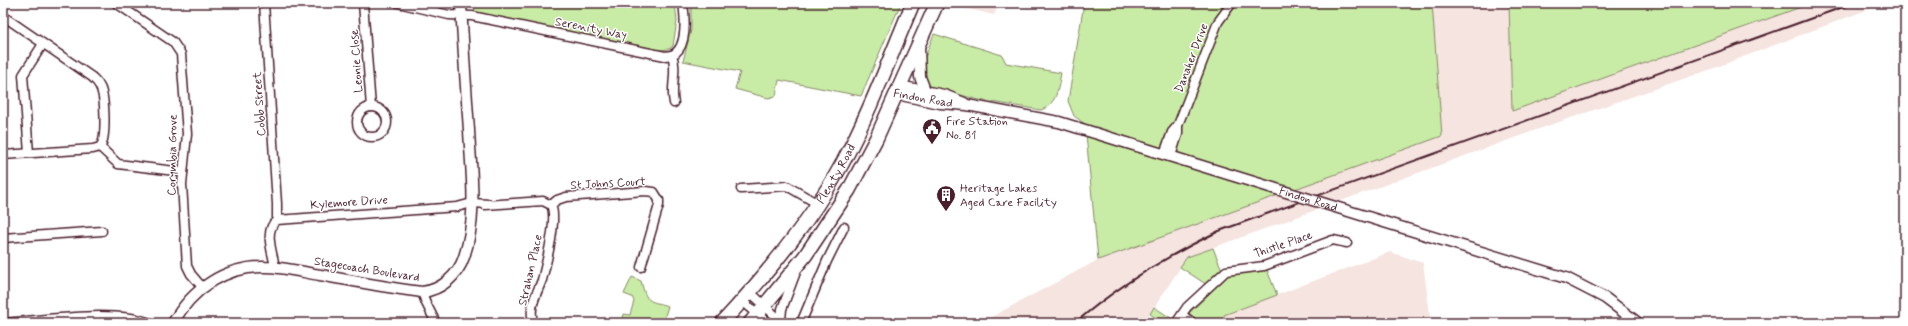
<svg xmlns="http://www.w3.org/2000/svg" width="1908" height="326" font-family="Mynerve,sans-serif">
<rect width="100%" height="100%" fill="#fff"/>
<filter id="ink" filterUnits="userSpaceOnUse"><feTurbulence type="fractalNoise" baseFrequency=".025" numOctaves="2"/><feDisplacementMap in="SourceGraphic" scale="8" xChannelSelector="R" yChannelSelector="G"/><feConvolveMatrix kernelMatrix="1 2 1 2 8 2 1 2 1" color-interpolation-filters="sRGB"/></filter>
<g filter="url(#ink)">
<g fill="#f5e4e0">
<path d="M952,3H999L994,15L951,5Z"/>
<path d="M1432,3H1509L1512,111L1812,3H1885L1706,71L1536,130L1187,257L1144,323H980L1098,260L1442,136Z"/>
<path d="M1390,252L1423,263L1431,323H1224V315Z"/>
</g>
<g fill="#c8eca5" stroke="#898668">
<path d="M474,3H675L677,21L673,46L669,49L660,50L475,13Z"/>
<path d="M691,3H901L861,96L779,80L776,96L768,98L735,89L740,72L683,61L691,30Z"/>
<path d="M1084,3H1432L1442,136L1098,260L1085,124L1074,116L1068,101Z"/>
<path d="M1509,3H1812L1512,111Z"/>
<path d="M934,34L1002,55L1006,63L1061,73C1058,89 1057,104 1041,110L979,100L928,86C917,71 928,49 934,34Z"/>
<path d="M1213,248L1222,270L1207,285L1180,267L1187,257Z"/>
<path d="M1267,270L1277,295L1224,315V323H1201L1189,313L1229,275Z"/>
<path d="M632,277L641,281C647,303 647,300 668,306L663,323H622L624,314L630,315L634,301L632,297L624,294Z"/>
<path d="M1154,307L1174,320L1170,323H1163L1150,314Z"/>
</g>
<g fill="none" stroke-linecap="round" stroke-linejoin="round">
<g stroke="#4a1f2b" stroke-width="11">
<g id="minor">
<path d="M116,3L173,42L181,54L187,134L182,184L187,266L191,274L202,287"/>
<path d="M264,3L277,204V220"/>
<path d="M363,3L371,107"/>
<path d="M398,3L449,15L472,16L665,56L672,55"/>
<path d="M3,16L92,77C95,80 98,82 100,87C105,96 107,139 100,147"/>
<path d="M674,103C670,86 678,71 672,55C688,48 685,17 683,3"/>
<circle cx="372" cy="122" r="15"/>
<path d="M29,153L23,75L43,44"/>
<path d="M1164,154L1172,132L1178,125"/>
<path d="M3,155L93,149L100,147L118,164L183,172"/>
<path d="M1171,156L1178,134V125L1218,22L1232,3"/>
<path d="M741,189L787,186L818,204"/>
<path d="M485,205L543,201L551,205"/>
<path d="M551,205L557,200L566,197L645,191L654,192L659,200V205L641,267"/>
<path d="M3,238L102,231"/>
<path d="M275,267C273,253 263,231 277,220L457,207L472,203L489,204"/>
<path d="M422,292L426,303L436,323"/>
<path d="M750,292L783,323"/>
<path d="M742,301L769,323"/>
<path d="M1182,315L1193,323"/>
<path d="M532,316C530,304 538,291 542,280C546,264 558,219 551,205"/>
<path d="M781,320L782,309L796,272"/>
<path d="M3,323C41,320 116,309 150,323"/>
<path d="M801,323L827,261L844,227"/>
<path d="M1176,323L1187,307L1226,271L1264,266L1333,240L1347,243"/>
</g>
</g>
<g stroke="#4a1f2b" stroke-width="13">
<g id="tertiary">
<path d="M919,46L920,77L925,90"/>
<path d="M899,86L944,95L964,103"/>
<path d="M896,94L940,103L967,105L1059,122L1273,188"/>
<path d="M1345,210L1566,278L1605,298L1638,323"/>
<path d="M173,323C192,289 225,266 265,267C283,267 302,272 320,275C354,281 388,288 422,292C442,290 458,275 464,257C478,216 471,172 469,130C466,88 463,45 461,3"/>
</g>
</g>
<g stroke="#4a1f2b" stroke-width="16">
<g id="trunk">
<path id="s1" d="M722,323C767,274 810,222 842,164C870,112 890,57 913,3"/>
<path d="M750,323L805,256L849,190L876,139L937,3"/>
</g>
</g>
<use href="#minor" stroke="#fff" stroke-width="8"/>
<use href="#tertiary" stroke="#fff" stroke-width="10"/>
<use href="#trunk" stroke="#fff" stroke-width="13"/>
<path stroke="#4a1f2b" stroke-width="2" d="M1075,323C1119,285 1167,256 1219,231L1854,3"/>
<g stroke="#4a1f2b" stroke-width="13" stroke-linecap="butt">
<g id="tertiary-bridge">
<path id="s2" d="M1273,188L1345,210"/>
</g>
</g>
<use href="#tertiary-bridge" stroke="#fff" stroke-width="10"/>
</g>
</g>
<defs>
<g id="civic-pin" transform="scale(1)"><path d="M0 17L-7.5 6A9.5 9.5 0 1 1 7.5 6Z" fill="#4a1f2b" stroke="#fff"/><path d="M-.6-6.5H3V-4.5H.6V-3L4-1V1h2V6H-6V1h2V-1L-.6-3ZM-1.2 2.5V6h2.4V2.5Z" fill="#fff"/></g>
<g id="building-pin" transform="scale(1)"><path d="M0 17L-7.5 6A9.5 9.5 0 1 1 7.5 6Z" fill="#4a1f2b" stroke="#fff"/><path d="M-4-6H4V6H1V3H-1V6H-4ZM-2.5-4.3h1.7v1.8h-1.7ZM.8-4.3h1.7v1.8H.8ZM-2.5-1h1.7V.8h-1.7ZM.8-1h1.7V.8H.8Z" fill="#fff"/></g>
</defs>
<g fill-rule="evenodd">
<use href="#civic-pin" x="932" y="128"/>
<use href="#building-pin" x="946" y="195"/>
</g>
<g text-anchor="middle" stroke-width="3" stroke-linejoin="round" paint-order="stroke">
<g font-size="12" fill="#4a1f2b" stroke="#fff">
<text transform="translate(591 28) rotate(11)" y="4">Serenity Way</text>
<text transform="translate(1191 58) rotate(-69)" y="4">Danaher Drive</text>
<text transform="translate(356 61) rotate(-94)" y="4">Leonie Close</text>
<text transform="translate(923 98) rotate(10)" y="4">Findon Road</text>
<text transform="translate(259 104) rotate(-94)" y="4">Cobb Street</text>
<text transform="translate(172 155) rotate(-89)" y="4">Corymbia Grove</text>
<text dy="4" stroke="none"><textPath href="#s1" startOffset="188">Plenty Road</textPath></text>
<text transform="translate(608 183) rotate(-3)" y="4">St Johns Court</text>
<text dy="4" stroke="none"><textPath href="#s2" startOffset="37">Findon Road</textPath></text>
<text transform="translate(349 202) rotate(-4)" y="4">Kylemore Drive</text>
<text transform="translate(1283 244) rotate(-19)" y="4">Thistle Place</text>
<text transform="translate(367 269) rotate(9)" y="4">Stagecoach Boulevard</text>
<text transform="translate(530 270) rotate(-77)" y="4">Strahan Place</text>
</g>
<g font-size="12" fill="#4a1f2b" stroke="#fff" text-anchor="start">
<text x="946" y="125">Fire Station<tspan x="946" dy="14">No. 81</tspan></text>
<text x="960" y="192">Heritage Lakes<tspan x="960" dy="14">Aged Care Facility</tspan></text>
</g>
</g>
<rect width="1908" height="326" fill="none" stroke="#fff" stroke-width="16"/>
<rect x="8" y="8" width="1892" height="310" fill="none" stroke="#4a1f2b" stroke-width="1.5" filter="url(#ink)"/>
</svg>
